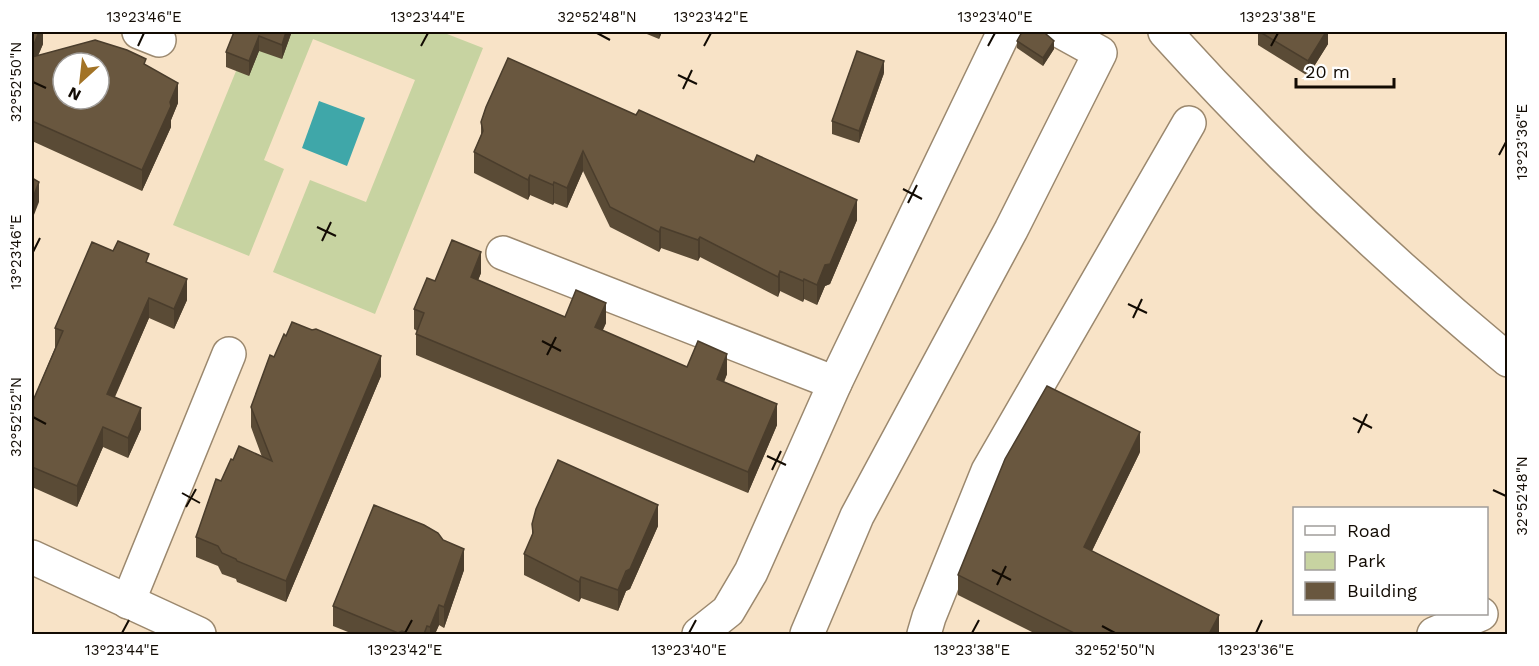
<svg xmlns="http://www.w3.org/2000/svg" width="1539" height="666" font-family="'Work Sans',sans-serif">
<rect width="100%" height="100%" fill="#f8e3c7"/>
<path fill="#c7d3a1" d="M252,32H442L483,48L375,314L273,272L310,180L366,202L415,80L313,39L264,160L284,169L249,256L173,225Z"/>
<path fill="#3fa7a9" d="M319,101L365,118L347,166L302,148Z"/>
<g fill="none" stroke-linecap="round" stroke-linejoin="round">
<g stroke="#9b886e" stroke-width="36">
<g id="minor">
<path d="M139,32L159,40"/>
<path d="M1165,32C1271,149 1386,259 1508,360"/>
<path d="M503,253L835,383"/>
<path d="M32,557L199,634"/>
<path d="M128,602L229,354"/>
<path d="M699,634L728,611L751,572L835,383L1004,32"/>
<path d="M807,634L857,516L1011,230L1100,53L1062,32"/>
<path d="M924,634L929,617L988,471L1189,123"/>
<path d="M1434,634L1481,614"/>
</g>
</g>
<use href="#minor" stroke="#fff" stroke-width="33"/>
</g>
<g fill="#5a4b36">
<path d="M32,32H43V44L38,56L146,65L178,103L171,120V127L142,191L32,141Z"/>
<path d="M234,32H291V34L282,59L259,51L249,76L226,67V52Z"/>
<path d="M642,32H662L659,39Z"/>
<path d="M1258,32H1328V44L1308,76L1258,45Z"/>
<path d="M1046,34L1054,49L1043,66L1017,48V41Z"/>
<path d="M884,73L859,143L832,134V121Z"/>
<path d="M481,122L857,220L830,284L825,286L817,305L804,299L803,302L780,291L778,297L700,257L698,261L661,248L659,252L610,227L583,171L567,208L554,203L553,205L530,195L528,200L474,173V152L481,135Z"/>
<path d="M149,263L187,300L174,329L149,318L115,397L141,429L128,458L103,447L77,507L32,487V403L55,348V328Z"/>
<path d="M481,273L478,280L565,317L606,323L602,331L687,367L727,374L724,382L777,425L748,493L416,355V334L417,331L414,329V309L435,281Z"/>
<path d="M274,357L381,376L286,602L237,582L236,579L222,574L218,566L196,557V537L221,481L233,460L262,457L251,427V407Z"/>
<path d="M1140,452L1092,551L1219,634H1036L958,595V575Z"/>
<path d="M532,524L658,526L630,589L626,591L618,611L581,598L579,602L524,575V554L532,537Z"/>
<path d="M443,540L464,570L444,628L439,625L435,634H353L333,626V606Z"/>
</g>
<g fill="#4a3d2c">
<path d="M39,32H43V44L32,69V49Z"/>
<path d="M286,32H291V34L282,59V45Z"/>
<path d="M659,32H662L659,39Z"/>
<path d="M1326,32H1328V44L1308,76V61Z"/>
<path d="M259,36V51L249,76V61Z"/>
<path d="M1054,41V49L1043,66V58Z"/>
<path d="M884,61V73L859,143V131Z"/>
<path d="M178,83V103L171,120V127L142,191V170Z"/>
<path d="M583,151V171L567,208V188Z"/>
<path d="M530,175V195L528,200V180Z"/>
<path d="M39,182V202L32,220V200Z"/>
<path d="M554,182V203L553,205V185Z"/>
<path d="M857,200V220L830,284L825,286L817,305V285L825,265Z"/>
<path d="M661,227V248L659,252V232Z"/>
<path d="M700,237V257L698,261V240Z"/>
<path d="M481,252V273L471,298V277Z"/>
<path d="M780,271V291L778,297V277Z"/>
<path d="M187,279V300L174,329V309Z"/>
<path d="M804,279V299L803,302V281Z"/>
<path d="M149,298V318L107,414V394Z"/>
<path d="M606,303V323L595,348V327Z"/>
<path d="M727,354V374L717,399V379Z"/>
<path d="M381,356V376L286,602V581Z"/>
<path d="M777,404V425L748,493V472Z"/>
<path d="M141,408V429L128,458V438Z"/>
<path d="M103,427V447L77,507V486Z"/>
<path d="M1140,432V452L1084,567V547Z"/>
<path d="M658,505V526L630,589L626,591L618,611V590Z"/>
<path d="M464,549V570L444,628V607Z"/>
<path d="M581,577V598L579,602V582Z"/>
<path d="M439,605V625L435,634H430V627Z"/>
<path d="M1219,615V634H1209Z"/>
</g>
<g fill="#69573f" stroke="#4a3d2c" stroke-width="1.5" fill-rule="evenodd">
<path d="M32,32H39L32,49Z"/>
<path d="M234,32H286L282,45L259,36L249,61L226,52Z"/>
<path d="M1022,32H1045L1046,34L1054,41L1043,58L1017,41Z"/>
<path d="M1260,32H1326L1308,61Z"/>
<path d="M95,40L127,50L146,59L144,64L178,83L170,102L171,106L142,170L32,121V57ZM63,63H99V99H63Z"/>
<path d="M857,51L884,61L859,131L832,121Z"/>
<path d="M508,58L636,115L639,110L754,162L757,155L857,200L830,264L825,265L817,285L804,279L803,281L780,271L778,277L700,237L698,240L661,227L659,232L610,207L583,151L567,188L554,182L553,185L530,175L528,180L474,152L483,131L481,122L486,107Z"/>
<path d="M32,178L39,182L32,200Z"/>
<path d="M452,240L481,252L471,277L565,317L576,290L606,303L595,327L687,367L698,341L727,354L717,379L777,404L748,472L416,334L424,313L414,309L427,278L435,281Z"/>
<path d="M118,241L149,254L146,262L187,279L174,309L149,298L107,394L141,408L128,438L103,427L77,486L32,467V403L63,331L55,328L92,242L113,251Z"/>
<path d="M292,322L312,330L316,329L381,356L286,581L237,561L236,559L222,553L218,546L196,537L216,479L221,481L231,459L233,460L239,446L272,461L251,407L270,355L274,357L284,334L286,336Z"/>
<path d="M1047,386L1140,432L1084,547L1219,615L1209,634H1076L958,575L1005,459Z"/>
<path d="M558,460L658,505L630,569L626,571L618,590L581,577L579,582L524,554L533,533L532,524L536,509Z"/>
<path d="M374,505L424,525L438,533L443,540L464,549L444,607L439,605L430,627L427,626L424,634H410L402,631L398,633L333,606Z"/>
</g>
<path fill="none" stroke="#120b03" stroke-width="2" d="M597,33L610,40M138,46L144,33M421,46L428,33M704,46L711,33M988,46L995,33M1271,46L1278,33M678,75L697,84M33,82L46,88M683,89L692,70M1499,155L1506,142M903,189L922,199M908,203L917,185M317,227L336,236M322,241L331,222M33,252L40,238M1128,304L1147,313M1133,318L1142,299M542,341L561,351M547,355L556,337M33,417L46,424M1353,418L1372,428M1358,433L1367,414M767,456L786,465M772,470L781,451M1493,490L1506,496M182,493L200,503M186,507L196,489M992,570L1011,580M997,585L1006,566M1102,626L1115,633M122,633L129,620M405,633L412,620M689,633L696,620M972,633L979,620M1256,633L1262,620"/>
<rect width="1539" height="666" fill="none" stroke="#ffffff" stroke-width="66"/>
<rect x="1293" y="507" width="195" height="108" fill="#ffffff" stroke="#a09d9a" stroke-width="1.5"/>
<rect x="1305" y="526" width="30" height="9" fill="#ffffff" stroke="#a09d9a" stroke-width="1.5"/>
<text x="1347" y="537" font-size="18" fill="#120b03">Road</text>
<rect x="1305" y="552" width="30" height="18" fill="#c7d3a1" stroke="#a09d9a" stroke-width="1.5"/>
<text x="1347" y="567" font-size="18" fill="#120b03">Park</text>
<rect x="1305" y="582" width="30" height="18" fill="#69573f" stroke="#a09d9a" stroke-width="1.5"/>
<text x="1347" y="597" font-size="18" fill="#120b03">Building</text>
<g transform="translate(81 81) rotate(207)"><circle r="28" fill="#ffffff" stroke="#a09d9a" stroke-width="1.5"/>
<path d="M0-4.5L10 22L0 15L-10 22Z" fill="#a27326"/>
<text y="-9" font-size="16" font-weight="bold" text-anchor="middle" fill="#120b03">N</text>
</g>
<path d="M1296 78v9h98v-9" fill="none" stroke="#120b03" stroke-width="3"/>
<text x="1305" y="78" font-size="18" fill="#120b03" stroke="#ffffff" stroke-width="4.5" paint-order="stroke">20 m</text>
<rect x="33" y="33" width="1473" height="600" fill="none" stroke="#120b03" stroke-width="2"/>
<g font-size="15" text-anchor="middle" fill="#120b03">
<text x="144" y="22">13°23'46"E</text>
<text x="428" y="22">13°23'44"E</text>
<text x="597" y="22">32°52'48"N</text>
<text x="711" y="22">13°23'42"E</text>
<text x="995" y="22">13°23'40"E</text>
<text x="1278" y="22">13°23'38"E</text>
<text transform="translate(16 82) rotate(-90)" y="5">32°52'50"N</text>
<text transform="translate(1522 142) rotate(-90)" y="5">13°23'36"E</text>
<text transform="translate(16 252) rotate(-90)" y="5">13°23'46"E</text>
<text transform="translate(16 417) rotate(-90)" y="5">32°52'52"N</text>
<text transform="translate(1522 496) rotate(-90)" y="5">32°52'48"N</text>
<text x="122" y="655">13°23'44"E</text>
<text x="405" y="655">13°23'42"E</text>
<text x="689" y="655">13°23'40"E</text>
<text x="972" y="655">13°23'38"E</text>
<text x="1115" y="655">32°52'50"N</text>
<text x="1256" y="655">13°23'36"E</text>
</g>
</svg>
